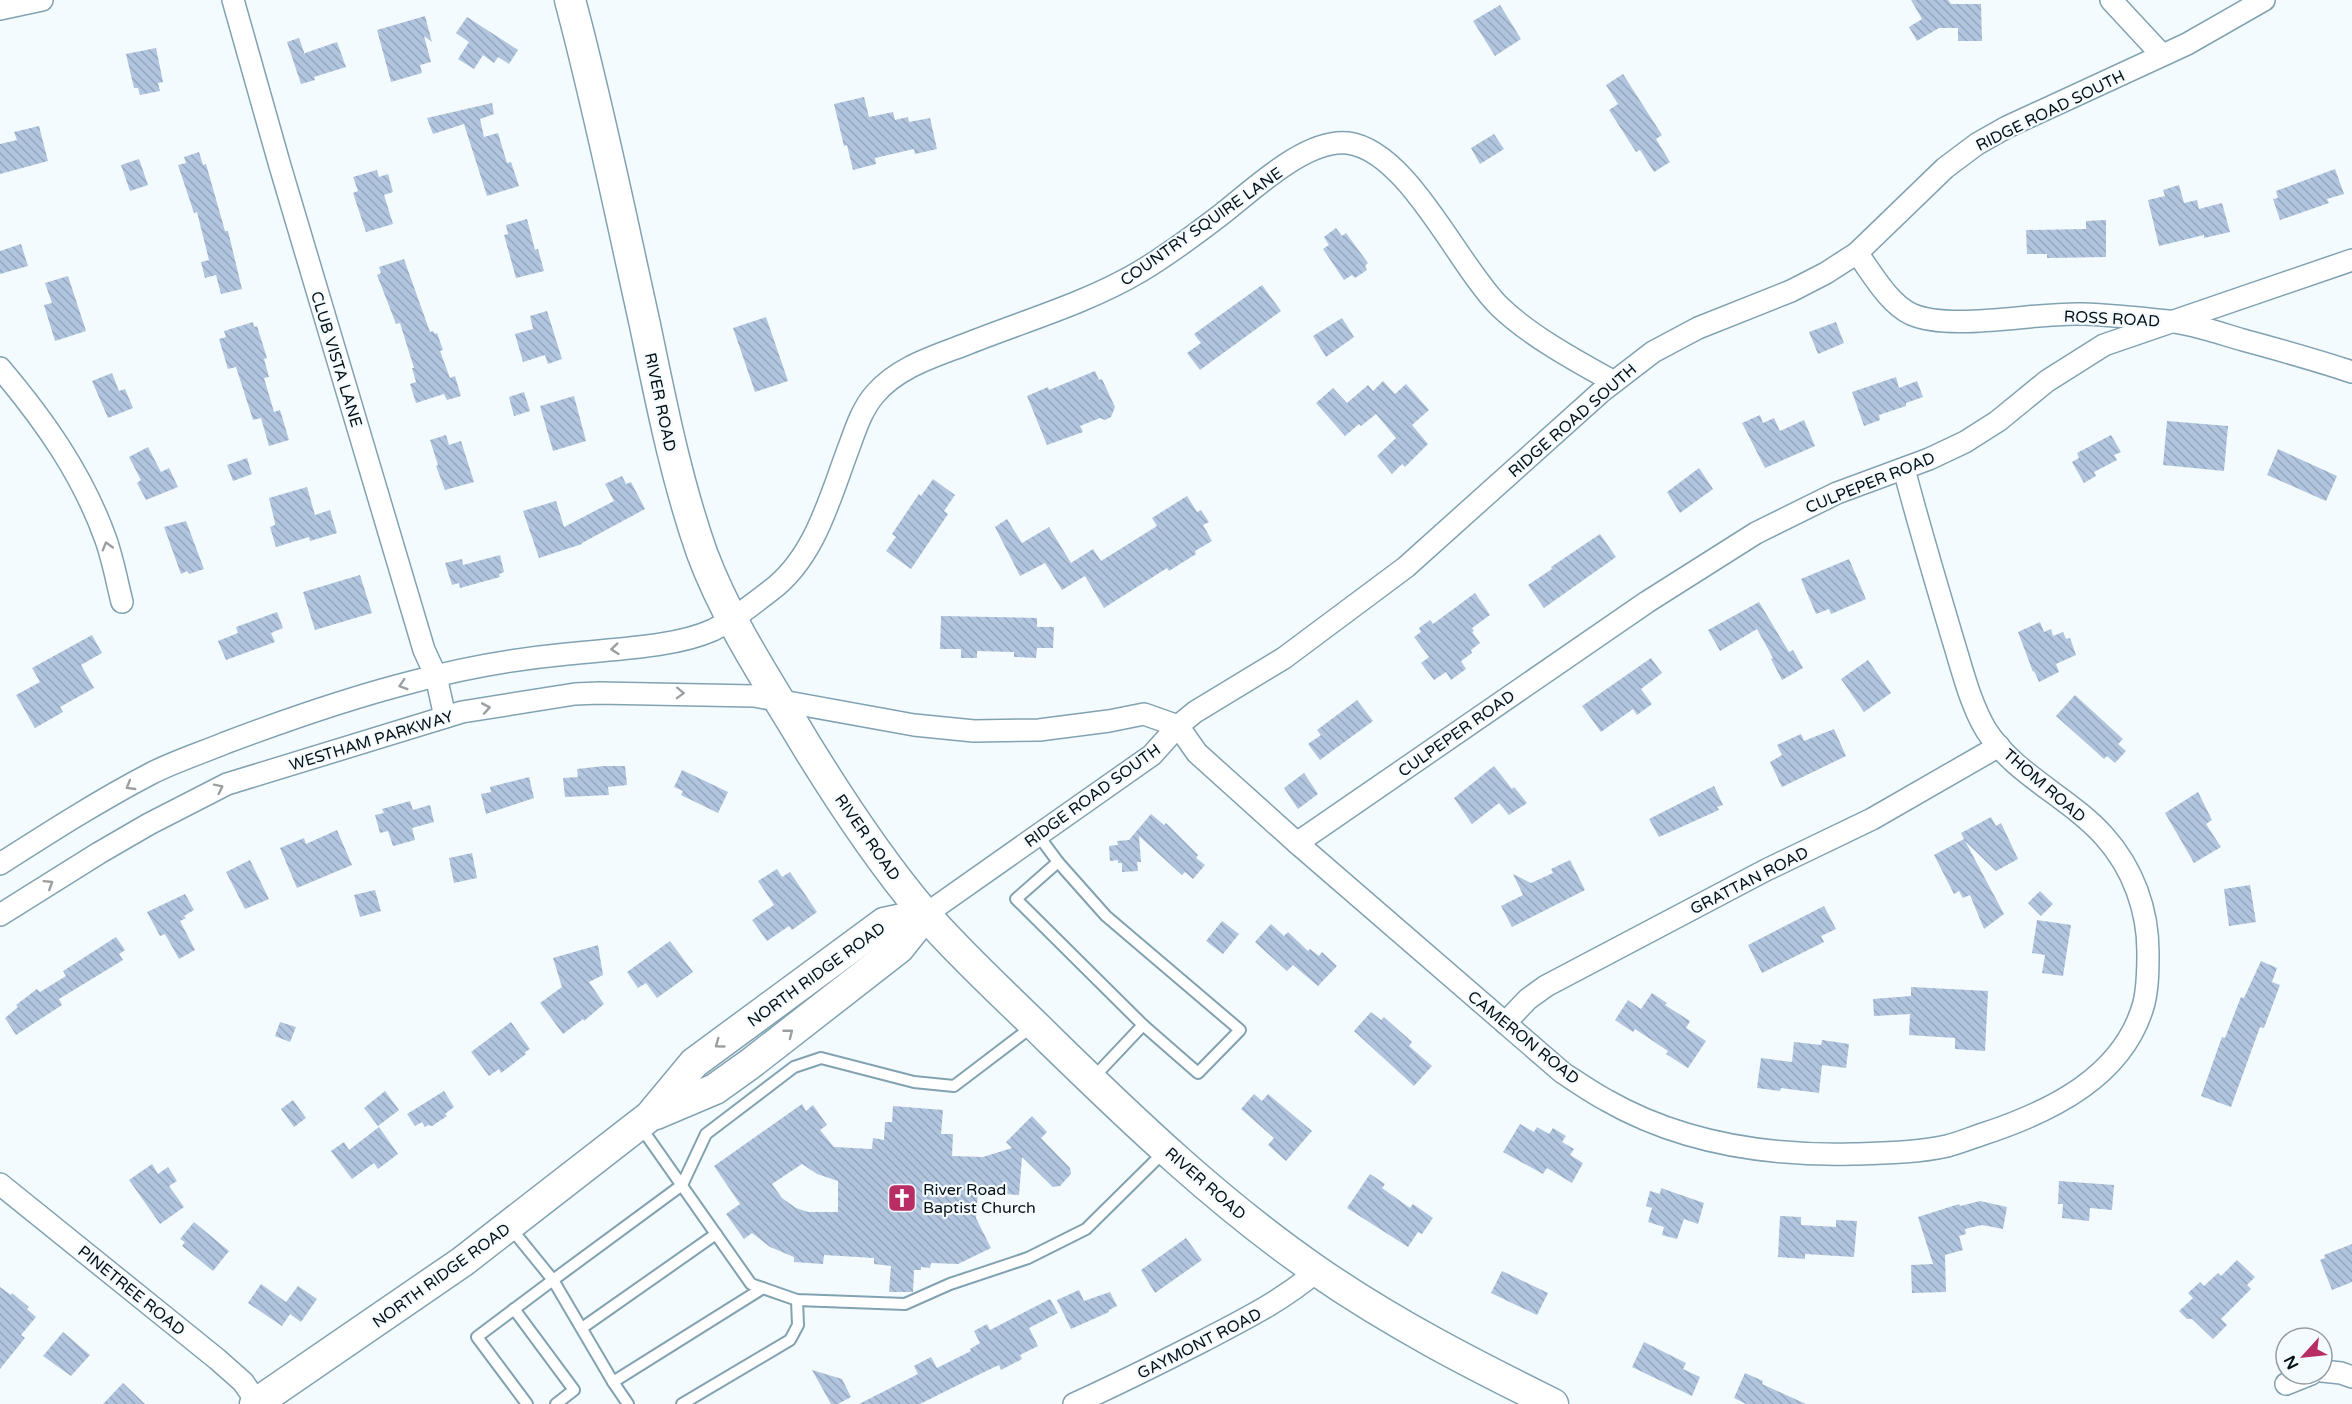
<svg xmlns="http://www.w3.org/2000/svg" width="2352" height="1404" font-family="'Varela Round',sans-serif">
<defs>
<pattern id="building-back-hatch" width="6" height="6" patternUnits="userSpaceOnUse" patternTransform="scale(1.5)"><rect width="6" height="6" fill="#b1c5de"/><path d="M-1 5l2 2M0 0l6 6M5-1l2 2" fill="none" stroke="#97a8be"/></pattern>
</defs>
<rect width="100%" height="100%" fill="#f4fbfe"/>
<g fill="url(#building-back-hatch)" fill-rule="evenodd">
<path d="M1911,0H1948L1951,4H1981L1982,41H1958V28H1939L1917,41L1909,27L1922,19Z"/>
<path d="M1500,5L1521,39L1495,56L1473,21Z"/>
<path d="M425,16L432,42L424,36L431,62L420,65L422,73L391,82L377,30Z"/>
<path d="M467,17L518,50L509,64L498,57L494,63L483,55L474,69L458,59L469,42L456,33Z"/>
<path d="M299,38L305,55V53L337,42L346,67L314,77L315,80L301,84L287,42Z"/>
<path d="M156,48L163,82L158,83L160,91L140,95L138,88H134L126,54Z"/>
<path d="M1623,74L1662,135L1656,139L1670,162L1654,172L1640,150L1636,152L1609,110L1618,104L1606,85Z"/>
<path d="M864,97L869,117L893,112L895,120L908,117L909,122L930,118L937,149L915,154L914,149L875,158L876,164L853,170L847,145L844,146L834,104Z"/>
<path d="M492,103L494,114L480,119L484,137L498,133L507,163L511,162L519,186L487,196L464,124L433,134L427,118Z"/>
<path d="M39,126L48,161L0,174V144L17,140L14,132Z"/>
<path d="M1494,134L1504,149L1480,164L1471,148Z"/>
<path d="M199,152L203,165L206,164L225,231H228L242,289L221,294L216,275L205,278L201,262L209,260L197,212L194,213L178,165L186,163L184,157Z"/>
<path d="M139,159L148,185L130,191L121,165Z"/>
<path d="M2335,169L2344,194L2327,199L2329,203L2280,220L2273,199L2278,198L2276,191Z"/>
<path d="M377,170L379,177L388,174L393,192L384,195L393,224L366,232L353,193L358,191L353,177Z"/>
<path d="M2179,185L2184,203L2197,200L2199,209L2222,203L2230,232L2204,238V235L2159,246L2148,200L2165,196L2163,190Z"/>
<path d="M527,219L535,250L538,249L544,271L516,278L504,235L508,234L506,225Z"/>
<path d="M2106,220V257L2047,258V254H2027L2026,230L2086,229V221Z"/>
<path d="M1336,228L1342,236L1346,233L1368,263L1365,266L1367,270L1355,278L1352,275L1344,280L1323,249L1329,245L1324,237Z"/>
<path d="M21,244L28,266L0,274V251Z"/>
<path d="M404,259L430,332L433,331L435,334L437,333L443,350L440,351L450,378L455,376L461,396L447,400L444,394L416,403L410,384L416,382L412,368H414L400,323L396,324L377,275L381,273L379,267Z"/>
<path d="M68,276L86,331L55,341L44,305L52,303L45,283Z"/>
<path d="M1262,285L1281,311L1200,370L1187,353L1201,343L1194,334Z"/>
<path d="M547,311L562,359L548,364L545,355L523,362L515,334L533,329L530,316Z"/>
<path d="M766,317L788,381L755,392L733,328Z"/>
<path d="M1342,318L1354,337L1326,357L1313,336Z"/>
<path d="M253,322L254,327L257,326L267,358L264,359L269,377L264,378L274,412L280,410L289,440L269,446L261,418L253,420L236,367L228,369L219,339L226,337L224,331Z"/>
<path d="M1836,322L1844,343L1818,354L1809,332Z"/>
<path d="M1095,371L1099,380L1102,379L1115,407L1111,417L1105,420L1100,418L1080,426L1083,432L1047,445L1027,396L1048,387L1049,390Z"/>
<path d="M112,373L119,391L125,389L133,408L108,418L92,381Z"/>
<path d="M1896,377L1899,388L1917,381L1923,397L1906,403V406L1879,415L1880,420L1864,426L1852,392Z"/>
<path d="M1383,381L1395,394L1406,384L1429,410L1412,425L1428,444L1405,467L1402,464L1392,474L1377,456L1396,438L1376,414L1361,426L1359,424L1345,436L1316,403L1333,388L1347,403L1368,385L1373,391Z"/>
<path d="M524,392L530,411L514,416L509,397Z"/>
<path d="M574,396L586,441L553,451L540,406Z"/>
<path d="M1760,415L1763,423L1774,418L1780,431L1804,420L1815,446L1765,468L1742,423Z"/>
<path d="M2167,421L2228,426L2224,471L2163,465Z"/>
<path d="M446,435L449,445L461,441L474,482L445,490L436,466L438,465L430,440Z"/>
<path d="M2111,435L2121,452L2114,455L2117,460L2094,472L2096,476L2084,483L2072,462L2079,458L2077,453Z"/>
<path d="M148,447L161,472L169,468L178,487L146,500L137,483L141,480L129,457Z"/>
<path d="M2278,449L2337,476L2326,501L2267,475Z"/>
<path d="M247,458L252,474L233,481L227,465Z"/>
<path d="M1699,468L1713,489L1680,513L1667,492Z"/>
<path d="M622,476L626,484L631,482L645,509L582,543V544L539,558L523,511L556,501L564,527L614,501L605,484Z"/>
<path d="M933,479L955,495L944,511L948,514L911,569L886,551L896,537L892,534L919,494L921,496Z"/>
<path d="M307,487L315,515L330,510L337,533L310,541L309,537L276,547L270,527L275,525V523L269,498Z"/>
<path d="M1187,496L1197,512L1201,510L1209,522L1203,525L1212,541L1195,551L1196,554L1169,571L1167,568L1104,608L1085,576L1062,590L1045,563L1020,576L995,527L1007,519L1022,543L1049,527L1071,563L1093,549L1101,561L1157,526L1152,518Z"/>
<path d="M186,521L204,569L189,574L187,571L181,574L164,527Z"/>
<path d="M1600,534L1616,557L1544,608L1528,585L1552,569L1551,567Z"/>
<path d="M500,555L504,572L499,574L500,577L460,588L459,583L452,585L445,563L462,559L463,565Z"/>
<path d="M1849,559L1866,599L1831,614L1829,609L1816,614L1801,579Z"/>
<path d="M360,575L372,613L315,630L303,592Z"/>
<path d="M1475,593L1490,615L1472,628L1474,631L1472,632L1480,643L1471,650L1472,653L1461,661L1466,669L1451,680L1446,672L1434,680L1421,663L1429,657L1414,637L1421,632L1419,628L1430,620L1433,624Z"/>
<path d="M1759,602L1789,652L1793,650L1803,668L1782,680L1771,659L1773,658L1757,629L1720,651L1708,630Z"/>
<path d="M277,612L283,628L271,633L275,642L226,660L218,641L238,633L236,627Z"/>
<path d="M941,616L1037,618V627H1054L1053,648H1037L1036,658L1014,657V652L977,651V658H961V649H940Z"/>
<path d="M2040,622L2044,632L2051,629L2053,636L2063,632L2066,639L2070,638L2076,655L2056,664L2059,672L2039,682L2034,671L2033,672L2018,632Z"/>
<path d="M92,635L102,653L81,665L94,688L60,707L63,712L35,728L16,695L40,682L32,668Z"/>
<path d="M1651,658L1662,673L1641,689L1652,704L1637,715L1633,709L1601,732L1582,706Z"/>
<path d="M1868,660L1891,693L1864,712L1841,679Z"/>
<path d="M2075,695L2123,739L2118,744L2126,751L2115,763L2107,756L2104,759L2056,716Z"/>
<path d="M1357,700L1373,721L1320,760L1308,744L1321,735L1317,730Z"/>
<path d="M1834,729L1846,756L1782,787L1770,762L1782,755L1777,745L1801,734L1804,741Z"/>
<path d="M604,766H625L627,785L608,787L609,795L565,797L563,778L578,777L577,769Z"/>
<path d="M1494,766L1512,789L1514,787L1527,803L1509,815L1499,803L1472,824L1454,798Z"/>
<path d="M682,770L728,792L718,813L681,795L683,791L674,787Z"/>
<path d="M1304,773L1318,794L1298,809L1284,788Z"/>
<path d="M529,777L534,798L486,814L481,794L491,792L490,787Z"/>
<path d="M1714,786L1723,805L1717,807L1719,810L1659,837L1649,819Z"/>
<path d="M2198,792L2212,820L2206,824L2221,847L2194,863L2165,813Z"/>
<path d="M410,801L413,810L430,805L434,822L412,828L415,840L393,846L388,831L380,833L375,815L384,813L382,809Z"/>
<path d="M1151,814L1164,825L1166,823L1198,855L1196,858L1205,865L1193,879L1185,872L1182,875L1139,836L1141,862H1137L1138,871L1122,872V863H1118V860L1110,861L1109,846L1118,845L1117,841L1129,840Z"/>
<path d="M1991,817L1996,826L2001,823L2018,859L1996,871L1965,841L1961,833Z"/>
<path d="M337,830L352,865L297,888L280,848L304,838L306,844Z"/>
<path d="M1964,839L2004,914L1984,929L1970,895L1963,898L1959,891L1954,894L1934,855Z"/>
<path d="M472,853L477,878L454,883L449,858Z"/>
<path d="M250,860L269,899L245,909L226,872Z"/>
<path d="M1570,860L1585,890L1512,927L1501,906L1523,895L1513,874L1531,883L1553,873L1551,869Z"/>
<path d="M777,869L782,877L790,872L817,912L792,930L789,926L767,941L752,920L774,905L758,881Z"/>
<path d="M2250,885L2256,922L2229,926L2224,889Z"/>
<path d="M375,890L381,911L360,917L354,895Z"/>
<path d="M2040,891L2053,904L2041,916L2028,903Z"/>
<path d="M185,894L194,910L184,916L186,918L180,921L195,950L179,959L165,934L160,936L147,912Z"/>
<path d="M1824,906L1836,929L1821,936L1824,942L1762,973L1748,945Z"/>
<path d="M2037,920L2071,925L2063,976L2042,973L2045,955L2032,953Z"/>
<path d="M1222,921L1239,934L1223,954L1206,941Z"/>
<path d="M1271,924L1284,936L1288,932L1308,951L1310,949L1319,956L1322,952L1337,966L1318,986L1293,965L1287,971L1255,942Z"/>
<path d="M116,937L125,950L119,954L123,960L59,999L62,1005L16,1035L5,1018L18,1007L16,1005L37,989L40,992L66,976L63,971Z"/>
<path d="M670,941L693,972L657,998L646,983L638,988L627,972Z"/>
<path d="M598,945L603,975L589,982L604,1004L584,1021L583,1019L563,1034L540,1003L562,987L553,958Z"/>
<path d="M2261,961L2277,968L2272,982L2280,985L2264,1028L2260,1027L2231,1107L2201,1096L2222,1037L2225,1038L2241,997L2244,998Z"/>
<path d="M1911,987L1988,991L1985,1051L1955,1049V1038L1909,1035L1910,1014L1874,1016L1873,999L1911,996Z"/>
<path d="M1652,993L1667,1003L1665,1005L1690,1021L1686,1028L1706,1041L1688,1068L1666,1054L1668,1051L1635,1029L1633,1032L1615,1020L1628,1000L1641,1009Z"/>
<path d="M1371,1012L1381,1020L1384,1017L1412,1042L1409,1046L1432,1066L1414,1086L1354,1031Z"/>
<path d="M280,1022L296,1027L290,1042L275,1036Z"/>
<path d="M511,1022L530,1049L525,1052L526,1054L501,1073L499,1069L489,1076L471,1052Z"/>
<path d="M1822,1040L1849,1044L1846,1068L1822,1065L1819,1093L1781,1088L1780,1091L1757,1088L1761,1058L1792,1062L1794,1042L1821,1045Z"/>
<path d="M385,1091L399,1110L378,1126L364,1108Z"/>
<path d="M444,1091L454,1107L445,1114L447,1116L432,1126L428,1125L425,1127L422,1122L415,1126L407,1114Z"/>
<path d="M1254,1094L1262,1101L1268,1094L1312,1131L1286,1161L1268,1145L1274,1138L1241,1109Z"/>
<path d="M293,1100L306,1118L294,1127L281,1109Z"/>
<path d="M802,1104L806,1111L813,1105L827,1125L820,1130L834,1147L872,1149L873,1138L884,1140L885,1122H892L893,1106L943,1110L941,1134H953L952,1156L983,1157L1012,1148L1006,1142L1032,1116L1047,1132L1041,1138L1070,1168L1071,1174L1060,1186L1053,1187L1022,1157L1019,1195L978,1192L976,1218L991,1248L958,1264L931,1263L930,1268L921,1267V1270H914L913,1292H889L891,1266L874,1264V1258L824,1255L823,1264L794,1262V1257L770,1247L752,1233L744,1239L726,1214L740,1204L714,1166ZM802,1164L817,1174L838,1181V1212H808L796,1208L782,1198L772,1184Z"/>
<path d="M1520,1124L1534,1132L1537,1127L1549,1134L1553,1128L1566,1136L1562,1142L1574,1149L1570,1155L1583,1163L1572,1183L1547,1168L1543,1174L1503,1152Z"/>
<path d="M379,1127L398,1154L378,1169L374,1163L352,1179L331,1151L344,1142L349,1150Z"/>
<path d="M152,1164L158,1174L168,1167L177,1181L169,1186L184,1207L160,1224L129,1180Z"/>
<path d="M1370,1174L1385,1184L1382,1188L1410,1208L1413,1204L1433,1218L1422,1234L1418,1232L1408,1247L1347,1208Z"/>
<path d="M2059,1181L2114,1185L2112,1210L2090,1208L2089,1221L2062,1218L2063,1204H2058Z"/>
<path d="M1661,1188L1704,1203L1698,1224L1684,1219L1677,1239L1662,1235L1664,1227L1648,1222L1652,1208L1646,1206L1650,1191L1660,1194Z"/>
<path d="M1980,1201L2007,1207L2003,1229L1982,1225L1965,1229L1966,1234L1959,1236L1963,1250L1945,1255L1946,1292L1912,1293L1911,1265L1933,1264L1918,1217L1959,1204L1960,1206Z"/>
<path d="M1780,1216L1801,1217V1225L1836,1227V1220L1857,1221L1854,1257L1805,1254V1259L1778,1257Z"/>
<path d="M194,1222L229,1251L213,1271L182,1246L185,1242L180,1239Z"/>
<path d="M1186,1238L1202,1260L1155,1293L1141,1270Z"/>
<path d="M2352,1244V1282L2332,1290L2320,1260L2325,1258L2324,1255Z"/>
<path d="M2237,1260L2255,1277L2247,1285L2251,1289L2221,1319L2227,1325L2213,1339L2192,1319H2187L2179,1311L2193,1298L2188,1293L2200,1282L2204,1286L2218,1273L2221,1276Z"/>
<path d="M1502,1271L1548,1293L1537,1315L1491,1293Z"/>
<path d="M261,1284L286,1302L298,1286L317,1299L301,1322L290,1314L282,1326L248,1303Z"/>
<path d="M0,1287L11,1295L12,1293L29,1307L27,1309L36,1317L21,1335L25,1338L0,1369Z"/>
<path d="M1079,1290L1084,1301L1110,1292L1117,1306L1109,1310V1312L1071,1329L1057,1300Z"/>
<path d="M1050,1299L1058,1313L1029,1328L1038,1346L1020,1355L1022,1359L1001,1370L999,1365L982,1373L920,1404H859L918,1374L914,1366L931,1357L937,1368L971,1351L970,1349L980,1343L974,1331L987,1324L990,1330Z"/>
<path d="M63,1332L90,1355L71,1376L43,1356Z"/>
<path d="M1644,1342L1686,1363L1683,1369L1700,1377L1692,1396L1632,1367Z"/>
<path d="M812,1370L842,1379L851,1397L838,1404H831Z"/>
<path d="M1745,1373L1763,1381L1762,1384L1806,1404H1746L1734,1398Z"/>
<path d="M123,1383L145,1404H103Z"/>
</g>
<g fill="none" stroke-linecap="round" stroke-linejoin="round">
<g stroke="#82a2b2" stroke-width="14">
<g id="service">
<path d="M1038,835L1058,862L1016,899L1143,1025L1093,1078"/>
<path d="M1058,862L1106,916L1240,1030L1198,1073L1143,1025"/>
<path d="M640,1126L751,1284L797,1300L905,1304L950,1284L1028,1258L1086,1229L1164,1152"/>
<path d="M509,1226L553,1280L682,1185L706,1134L794,1067L821,1058L914,1082L954,1086L1033,1026"/>
<path d="M514,1309L574,1390L556,1404"/>
<path d="M582,1328L716,1234"/>
<path d="M613,1382L628,1404"/>
<path d="M527,1404L477,1337L553,1280L613,1382L763,1288"/>
<path d="M682,1404L790,1340L798,1325L797,1300"/>
</g>
</g>
<g stroke="#82a2b2" stroke-width="24">
<g id="minor">
<path d="M233,0L280,166L424,650L436,676L445,717"/>
<path d="M2111,0L2162,55"/>
<path d="M0,9L42,0"/>
<path d="M1857,253C1872,273 1888,303 1911,314C1951,332 2036,312 2082,314C2111,315 2140,318 2168,321C2194,324 2219,333 2243,340C2280,350 2316,360 2352,372"/>
<path d="M0,368C44,420 83,475 106,540C113,560 117,582 122,602"/>
<path d="M1297,843L1647,602L1756,533L1837,493L1929,459L1965,442L1998,421L2047,381L2104,345L2352,260"/>
<path d="M0,864C50,832 100,800 152,773C176,761 201,753 225,743C286,720 349,698 412,682C463,668 515,659 567,654C611,649 673,648 713,630C733,620 752,605 770,591C815,558 830,497 849,447C856,428 862,409 875,394C899,366 936,356 969,343C1027,320 1087,303 1141,271C1169,254 1196,234 1222,214C1253,190 1306,138 1348,143C1408,151 1457,264 1499,306C1530,336 1576,361 1614,382"/>
<path d="M926,914L1152,755L1178,726L1195,712L1284,658L1406,567L1601,392L1653,352L1698,328L1791,291L1826,273L1857,253L1945,168L1977,144L2007,127L2187,44L2264,0"/>
<path d="M0,915L99,853L149,824L227,784L462,712L575,694L599,693L754,696L914,725L974,731L1039,730L1109,721L1144,714L1178,726L1197,753L1297,843L1563,1073C1577,1082 1591,1092 1606,1100C1681,1143 1767,1156 1852,1154C1883,1153 1916,1153 1947,1146C1959,1143 1971,1138 1983,1134C2050,1112 2124,1077 2144,1003C2148,986 2148,969 2148,952C2148,910 2133,868 2104,836C2069,797 2015,775 1986,730C1970,703 1962,669 1953,640C1936,583 1919,526 1904,469"/>
<path d="M1505,1023L1528,999L1546,986L1766,870L1872,819L1999,746"/>
<path d="M0,1184L217,1359L243,1382L257,1402"/>
<path d="M2322,1371L2341,1373L2352,1377"/>
<path d="M2286,1384L2311,1374"/>
<path d="M1074,1404C1118,1384 1160,1363 1203,1341C1243,1320 1282,1301 1317,1271"/>
</g>
</g>
<g stroke="#82a2b2" stroke-width="33">
<g id="secondary">
<path d="M570,0C599,108 621,217 645,325C661,402 676,479 702,553C724,612 758,666 791,720C831,787 874,854 924,913C963,958 1009,999 1051,1041C1135,1123 1221,1205 1317,1271C1392,1323 1472,1364 1553,1404"/>
<path d="M656,1114L715,1089L750,1064L899,948L926,914"/>
<path d="M255,1404L462,1262L650,1116L694,1063L884,923L926,914"/>
</g>
</g>
<use href="#service" stroke="#fff" stroke-width="10"/>
<use href="#minor" stroke="#fff" stroke-width="21"/>
<use href="#secondary" stroke="#fff" stroke-width="30"/>
</g>
<defs><path id="oneway-chevron" d="M-2-3.5L2.5 0L-2 3.5" fill="none" stroke-width="1.6" stroke-linecap="round" stroke-linejoin="round" transform="scale(1.5)"/></defs>
<g stroke="#9b9fa2">
<use href="#oneway-chevron" transform="translate(107 546) rotate(-106)"/>
<use href="#oneway-chevron" transform="translate(615 649) rotate(174)"/>
<use href="#oneway-chevron" transform="translate(403 685) rotate(163)"/>
<use href="#oneway-chevron" transform="translate(680 693) rotate(2)"/>
<use href="#oneway-chevron" transform="translate(486 708) rotate(-10)"/>
<use href="#oneway-chevron" transform="translate(130 786) rotate(150)"/>
<use href="#oneway-chevron" transform="translate(219 788) rotate(-26)"/>
<use href="#oneway-chevron" transform="translate(49 884) rotate(-32)"/>
<use href="#oneway-chevron" transform="translate(789 1033) rotate(-38)"/>
<use href="#oneway-chevron" transform="translate(719 1044) rotate(144)"/>
</g>
<defs>
<g id="church-square" transform="scale(1.5)"><rect x="-9" y="-9" width="18" height="18" rx="4" fill="#b92d65" stroke="#f4fbfe"/><path d="M-1.2-6h2.4v3.5h3.3v2.4h-3.3V6h-2.4V-.1h-3.3v-2.4h3.3Z" fill="#fff"/></g>
</defs>
<g fill-rule="evenodd">
<use href="#church-square" x="902" y="1198"/>
</g>
<g text-anchor="middle" stroke-width="4.5" stroke-linejoin="round" paint-order="stroke">
<g font-size="16" fill="#051016" stroke="#f4fbfe">
<text transform="translate(2050 110) rotate(-26)" y="6">RIDGE ROAD SOUTH</text>
<text transform="translate(1201 226) rotate(-35)" y="6">COUNTRY SQUIRE LANE</text>
<text transform="translate(2112 318) rotate(3)" y="6">ROSS ROAD</text>
<text transform="translate(337 359) rotate(73)" y="6">CLUB VISTA LANE</text>
<text transform="translate(661 402) rotate(78)" y="6">RIVER ROAD</text>
<text transform="translate(1572 420) rotate(-41)" y="6">RIDGE ROAD SOUTH</text>
<text transform="translate(1870 482) rotate(-22)" y="6">CULPEPER ROAD</text>
<text transform="translate(1456 733) rotate(-35)" y="6">CULPEPER ROAD</text>
<text transform="translate(371 740) rotate(-17)" y="6">WESTHAM PARKWAY</text>
<text transform="translate(2045 785) rotate(41)" y="6">THOM ROAD</text>
<text transform="translate(1092 795) rotate(-36)" y="6">RIDGE ROAD SOUTH</text>
<text transform="translate(868 837) rotate(55)" y="6">RIVER ROAD</text>
<text transform="translate(1749 880) rotate(-27)" y="6">GRATTAN ROAD</text>
<text transform="translate(816 974) rotate(-36)" y="6">NORTH RIDGE ROAD</text>
<text transform="translate(1524 1037) rotate(39)" y="6">CAMERON ROAD</text>
<text transform="translate(1206 1183) rotate(41)" y="6">RIVER ROAD</text>
<text transform="translate(441 1275) rotate(-36)" y="6">NORTH RIDGE ROAD</text>
<text transform="translate(132 1290) rotate(39)" y="6">PINETREE ROAD</text>
<text transform="translate(1199 1343) rotate(-27)" y="6">GAYMONT ROAD</text>
</g>
<g font-size="16" fill="#051016" stroke="#f4fbfe" text-anchor="start">
<text x="923" y="1195">River Road<tspan x="923" dy="18">Baptist Church</tspan></text>
</g>
</g>
<g transform="translate(2304 1356) rotate(243)"><circle r="28" fill="#f4fbfe" stroke="#949da1" stroke-width="1.5"/>
<path d="M0-4.5L10 22L0 15L-10 22Z" fill="#b92d65"/>
<text y="-9" font-size="16" font-weight="bold" text-anchor="middle" fill="#051016">N</text>
</g>
</svg>
